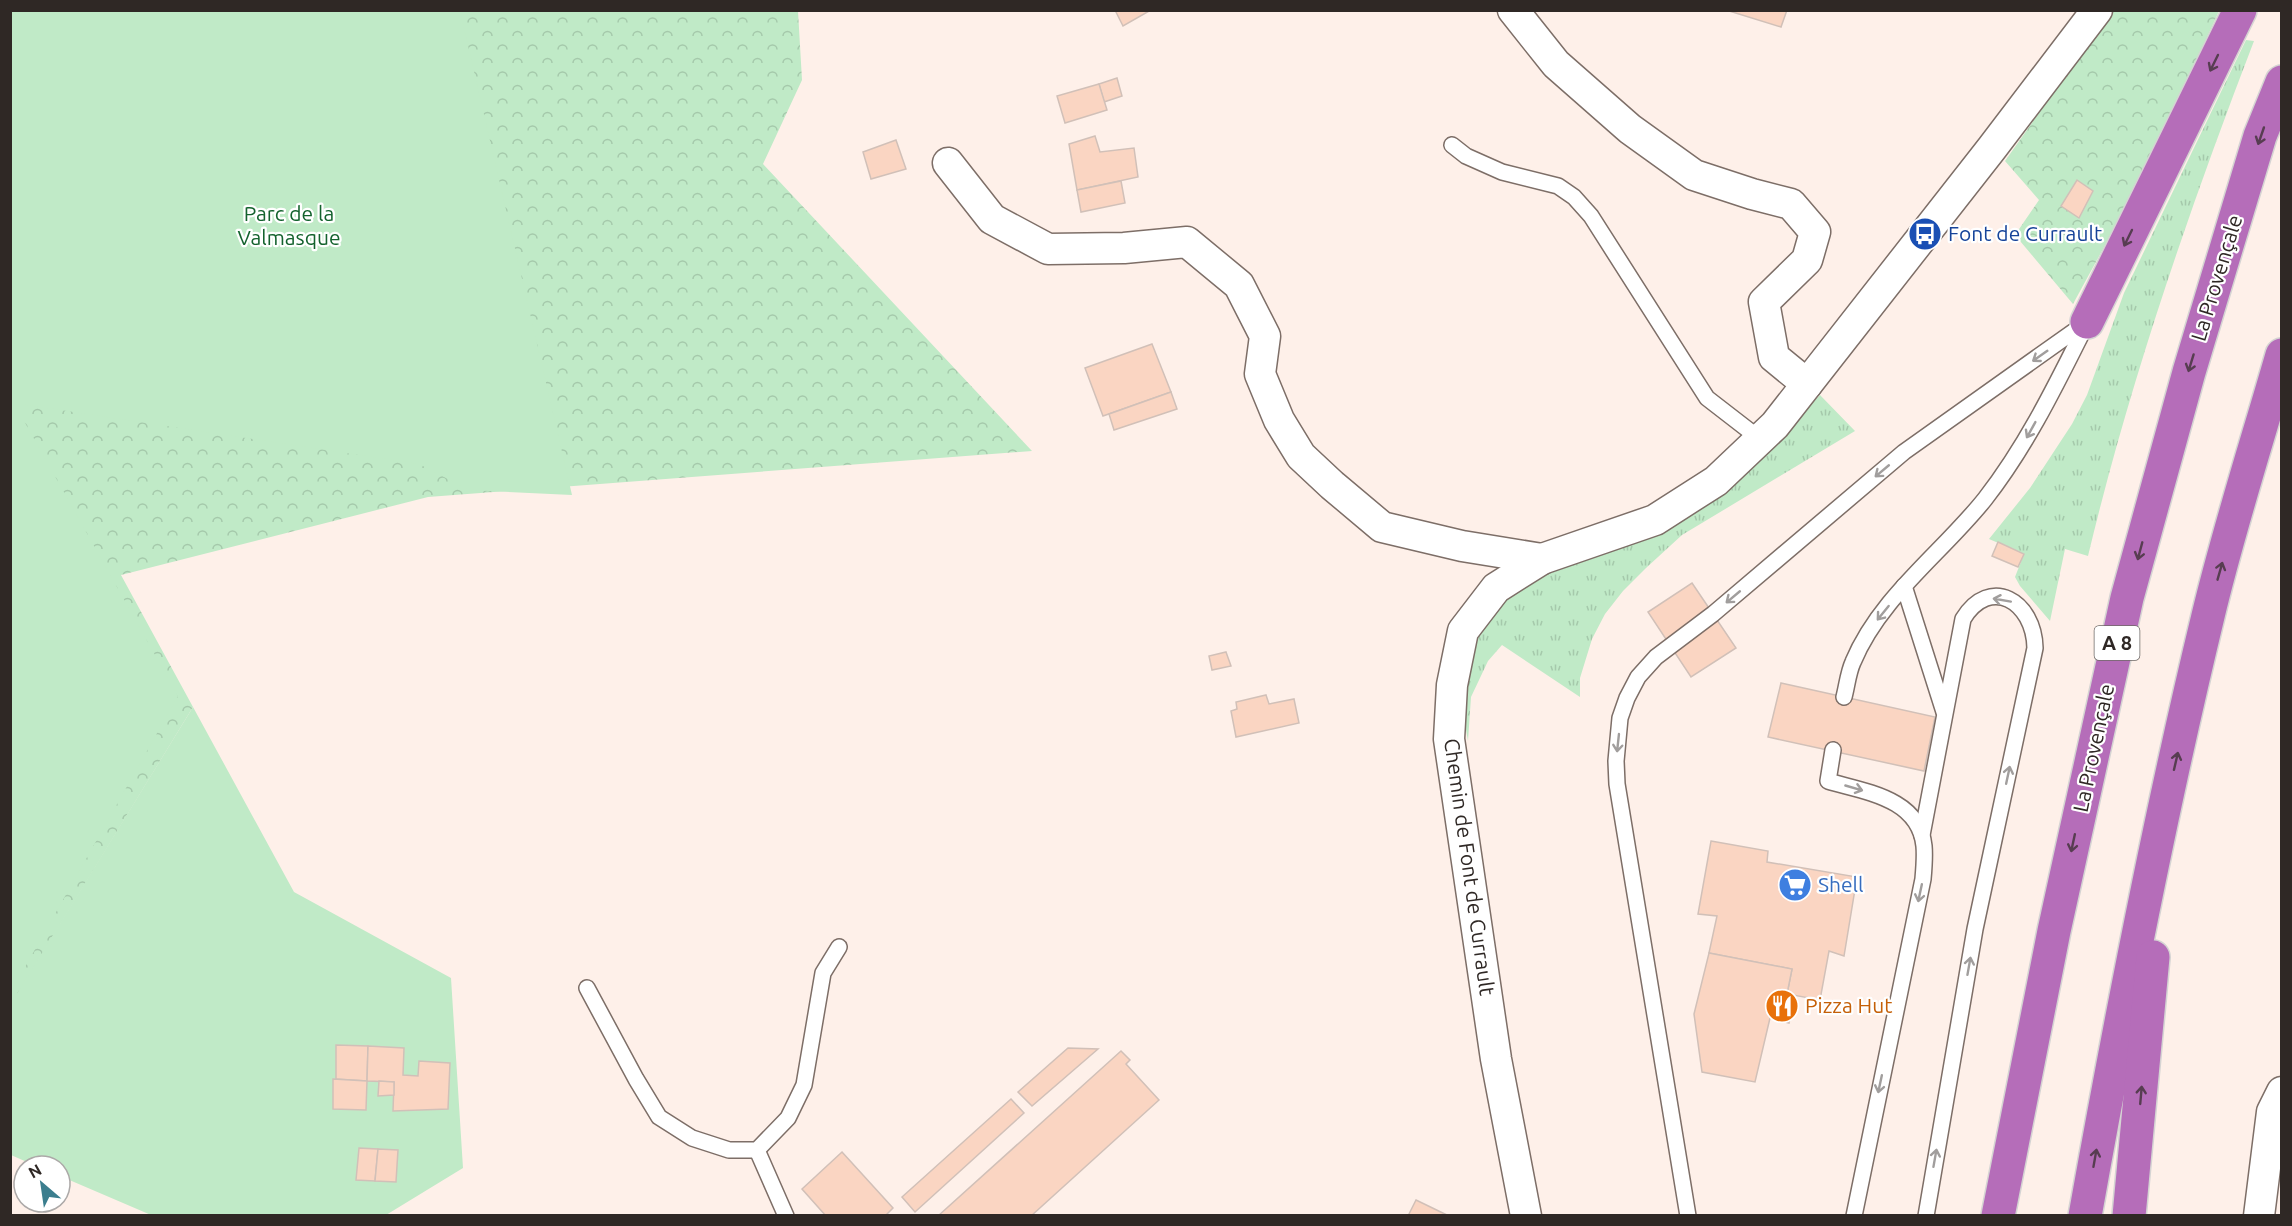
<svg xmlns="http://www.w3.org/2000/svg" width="2292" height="1226" font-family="Ubuntu,sans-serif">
<defs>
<pattern id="grass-tufts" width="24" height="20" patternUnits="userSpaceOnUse" patternTransform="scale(1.5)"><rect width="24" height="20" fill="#c0eac7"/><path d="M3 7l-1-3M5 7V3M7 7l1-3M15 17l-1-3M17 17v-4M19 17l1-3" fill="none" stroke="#a5c9ab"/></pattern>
<pattern id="forest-crowns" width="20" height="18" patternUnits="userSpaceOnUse" patternTransform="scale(1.5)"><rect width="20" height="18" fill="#c0eac7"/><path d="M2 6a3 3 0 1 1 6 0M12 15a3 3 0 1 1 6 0" fill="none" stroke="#a5c9ab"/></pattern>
</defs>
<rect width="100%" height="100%" fill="#fef0e9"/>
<g fill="url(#grass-tufts)">
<path d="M2246,40L2254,41C2189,210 2130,381 2088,556L2065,549L2050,621L2020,586L2015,577L2024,554L1989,539L2030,488L2072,424L2087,395L2124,293Z"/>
<path d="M1820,395L1855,431L1682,535L1646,568L1623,591L1605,614L1592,639L1580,678V697L1502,645L1488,661L1471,697L1468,741L1462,707L1474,638L1486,616L1529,580L1608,549L1645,539L1681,522L1760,459Z"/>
</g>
<g fill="url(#forest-crowns)">
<path d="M11,11H798L802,80L763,164L1032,451L428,497L121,575L193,707L11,1005Z"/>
<path d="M2111,11H2219L2151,161L2073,304L2015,235L2039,200L2005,161Z"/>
</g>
<g fill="#c0eac7">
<path d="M11,10L460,11L572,495L469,490L419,464L14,403L178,696L11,992Z"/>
<path d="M193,707L294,892L451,978L463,1168L386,1215H151L60,1176V1166H36L11,1155L10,1005Z"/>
</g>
<g fill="#fad5c2" stroke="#d1c0b8" stroke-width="1.5">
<path d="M1115,10H1151L1123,26Z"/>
<path d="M1726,10H1787L1781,27Z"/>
<path d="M1117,78L1122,96L1104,102L1099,84Z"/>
<path d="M1099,84L1107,110L1065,123L1057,96Z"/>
<path d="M1095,136L1100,152L1134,148L1138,177L1077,190L1069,144Z"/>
<path d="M896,140L906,169L871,179L863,152Z"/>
<path d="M2077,180L2093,191L2079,218L2061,206Z"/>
<path d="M1121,181L1125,203L1081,212L1077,190Z"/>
<path d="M1152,344L1171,392L1103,416L1085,368Z"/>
<path d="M1171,392L1177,409L1114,430L1109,414Z"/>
<path d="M1998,542L2024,554L2018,567L1992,556Z"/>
<path d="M1692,583L1736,648L1691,677L1648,612Z"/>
<path d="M1226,652L1231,666L1212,670L1209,656Z"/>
<path d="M1781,683L1935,717L1924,771L1768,737Z"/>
<path d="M1266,695L1269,704L1294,699L1299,723L1236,737L1231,711L1237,709L1236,702Z"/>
<path d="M1711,841L1768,851L1767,862L1857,877L1844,956L1829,951L1820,1000L1787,994L1792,969L1709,953L1717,916L1698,914Z"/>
<path d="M1709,953L1792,969L1787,994L1794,996L1789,1023L1770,1018L1755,1082L1702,1072L1694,1014Z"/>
<path d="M336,1045L368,1046L367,1081L336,1079Z"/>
<path d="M368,1046L404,1048L403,1075L418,1076L419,1061L450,1063L448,1109L393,1111L394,1082L367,1081Z"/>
<path d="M1068,1048L1098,1049L1032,1106L1018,1092Z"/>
<path d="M1121,1051L1130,1060L1126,1064L1159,1100L1031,1216H938Z"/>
<path d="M333,1079L367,1081L366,1110L333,1109Z"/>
<path d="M379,1081L394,1082V1095L378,1096Z"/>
<path d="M1011,1099L1024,1113L915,1212L902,1197Z"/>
<path d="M359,1148L378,1149L375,1181L356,1180Z"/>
<path d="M378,1149L398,1150L396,1182L375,1181Z"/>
<path d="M842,1152L893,1208L885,1216H826L802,1189Z"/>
<path d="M1416,1200L1449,1216H1408Z"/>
</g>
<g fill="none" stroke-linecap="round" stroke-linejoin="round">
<g stroke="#7d6e67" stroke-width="18">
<g id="lane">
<path d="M1452,145L1466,156L1502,172L1558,186L1574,197L1591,216L1707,398L1760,439"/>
<path d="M1904,586L1944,712"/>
<path d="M1844,697C1847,686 1848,673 1853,662C1880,597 1942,553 1985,499C2027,445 2056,385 2086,325"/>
<path d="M1833,750L1828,781C1865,792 1919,798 1924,846C1925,857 1924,868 1923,879L1854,1216"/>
<path d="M1922,835L1963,619C1990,575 2034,601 2035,648L1975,929L1926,1216"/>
<path d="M587,988L636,1079L659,1117L692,1138L729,1150H757L788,1118L804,1085L823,973L839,947"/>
<path d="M757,1150L786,1216"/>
<path d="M1688,1216L1617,784L1616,761L1620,718L1627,698L1638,677L1656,657L1713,614L1904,452L2087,322"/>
</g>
</g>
<g stroke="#7d6e67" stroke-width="33">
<g id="street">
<path d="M1513,10L1556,64L1630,129L1694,175L1752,194L1791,204L1815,232L1807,260L1764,302L1774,357L1807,384"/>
<path d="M948,163L992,219L1048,249L1124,248L1187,242L1239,285L1265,336L1260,374L1279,420L1301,456L1332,485L1382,527L1462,546L1542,559"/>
<path d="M1526,1216L1496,1059L1449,739L1452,685L1463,631L1496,588L1542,559L1655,520L1716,481L1775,425L1992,148L2097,10"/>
<path d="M2259,1216L2272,1112L2282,1092"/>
</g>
</g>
<g stroke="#d5d4d3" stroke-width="36">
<g id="highway">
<path d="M2087,322L2240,10"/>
<path d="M1998,1216L2054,931L2127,598L2189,372L2260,136L2282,82"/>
<path d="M2085,1216C2121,1015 2160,814 2208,616C2229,528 2257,442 2282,355"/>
<path d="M2129,1216L2153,957"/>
</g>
</g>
<use href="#lane" stroke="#fff" stroke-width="15"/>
<use href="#street" stroke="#fff" stroke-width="30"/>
<use href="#highway" stroke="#b56db9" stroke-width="33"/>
</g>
<defs><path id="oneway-shaft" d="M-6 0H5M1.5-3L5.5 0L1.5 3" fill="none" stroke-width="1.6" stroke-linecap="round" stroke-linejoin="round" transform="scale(1.5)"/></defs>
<g stroke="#573d51">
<use href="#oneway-shaft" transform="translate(2214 63) rotate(116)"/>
<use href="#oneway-shaft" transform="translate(2261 136) rotate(109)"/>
<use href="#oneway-shaft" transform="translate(2128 238) rotate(116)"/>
<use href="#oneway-shaft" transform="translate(2191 363) rotate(107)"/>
<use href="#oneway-shaft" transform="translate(2140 551) rotate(105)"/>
<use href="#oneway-shaft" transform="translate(2220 571) rotate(-74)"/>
<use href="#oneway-shaft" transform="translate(2176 761) rotate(-77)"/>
<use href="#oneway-shaft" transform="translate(2073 843) rotate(102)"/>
<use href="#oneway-shaft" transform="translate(2141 1095) rotate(-85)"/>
<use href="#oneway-shaft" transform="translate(2095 1158) rotate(-80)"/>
</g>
<g stroke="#a19e9d">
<use href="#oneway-shaft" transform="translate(2040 356) rotate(145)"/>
<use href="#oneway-shaft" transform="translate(2031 430) rotate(119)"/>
<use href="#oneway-shaft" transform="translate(1882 471) rotate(140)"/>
<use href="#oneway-shaft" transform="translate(1733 597) rotate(140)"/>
<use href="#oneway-shaft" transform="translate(2002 600) rotate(-170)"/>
<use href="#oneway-shaft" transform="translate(1883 613) rotate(129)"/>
<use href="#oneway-shaft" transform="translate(1618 743) rotate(96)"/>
<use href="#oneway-shaft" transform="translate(2008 775) rotate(-78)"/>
<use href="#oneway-shaft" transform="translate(1854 788) rotate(16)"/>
<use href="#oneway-shaft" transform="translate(1920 893) rotate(102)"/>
<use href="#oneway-shaft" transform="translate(1969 966) rotate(-80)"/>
<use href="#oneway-shaft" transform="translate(1880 1084) rotate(102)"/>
<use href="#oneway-shaft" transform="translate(1935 1158) rotate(-80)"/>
</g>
<defs>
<g id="bus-disc" transform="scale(1.725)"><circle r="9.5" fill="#1a4fb4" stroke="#fff"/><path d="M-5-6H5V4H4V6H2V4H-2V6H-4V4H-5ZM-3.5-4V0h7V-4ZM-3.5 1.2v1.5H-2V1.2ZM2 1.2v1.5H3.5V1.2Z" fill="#fff"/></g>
<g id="supermarket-disc" transform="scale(1.725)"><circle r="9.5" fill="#3f7fe0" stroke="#fff"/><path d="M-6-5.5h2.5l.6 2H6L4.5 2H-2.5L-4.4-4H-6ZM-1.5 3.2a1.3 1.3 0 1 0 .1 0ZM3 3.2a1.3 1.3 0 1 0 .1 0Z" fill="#fff"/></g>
<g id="restaurant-disc" transform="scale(1.725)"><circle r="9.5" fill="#e8710a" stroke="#fff"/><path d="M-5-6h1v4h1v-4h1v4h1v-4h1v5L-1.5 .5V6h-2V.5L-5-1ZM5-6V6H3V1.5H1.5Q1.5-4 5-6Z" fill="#fff"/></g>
</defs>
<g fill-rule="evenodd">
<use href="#bus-disc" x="1925" y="234"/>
<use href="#supermarket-disc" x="1795" y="885"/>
<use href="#restaurant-disc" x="1782" y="1006"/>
</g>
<g text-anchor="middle" stroke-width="4.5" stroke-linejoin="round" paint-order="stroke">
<rect fill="#fff" stroke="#6d6866" stroke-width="1.5" x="2094.5" y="626" width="45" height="34" rx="4.5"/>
<g font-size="20" font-weight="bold" fill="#2f2825">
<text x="2117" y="650">A 8</text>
</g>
<g font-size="21" fill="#13622d" stroke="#fff">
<text x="289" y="221">Parc de la<tspan x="289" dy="24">Valmasque</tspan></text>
</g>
<g font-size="21" fill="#164399" stroke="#fff" text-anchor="start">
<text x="1948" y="241">Font de Currault</text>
</g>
<g font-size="21" fill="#2f2825" stroke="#fff">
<text transform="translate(2217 278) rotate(-73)" y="7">La Provençale</text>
<text transform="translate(2094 748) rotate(-78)" y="7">La Provençale</text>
<text transform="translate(1469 867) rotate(82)" y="7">Chemin de Font de Currault</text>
</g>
<g font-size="21" fill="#366cbe" stroke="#fff" text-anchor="start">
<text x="1818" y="892">Shell</text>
</g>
<g font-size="21" fill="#c56008" stroke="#fff" text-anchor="start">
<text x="1805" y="1013">Pizza Hut</text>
</g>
</g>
<rect width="2292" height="1226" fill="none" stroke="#2f2825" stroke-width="24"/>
<g transform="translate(42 1184) rotate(331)"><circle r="28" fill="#ffffff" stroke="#aca9a8" stroke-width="1.5"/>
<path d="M0-4.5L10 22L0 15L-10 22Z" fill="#3b7e8e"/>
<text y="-9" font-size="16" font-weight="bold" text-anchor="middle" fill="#2f2825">N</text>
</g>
</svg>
